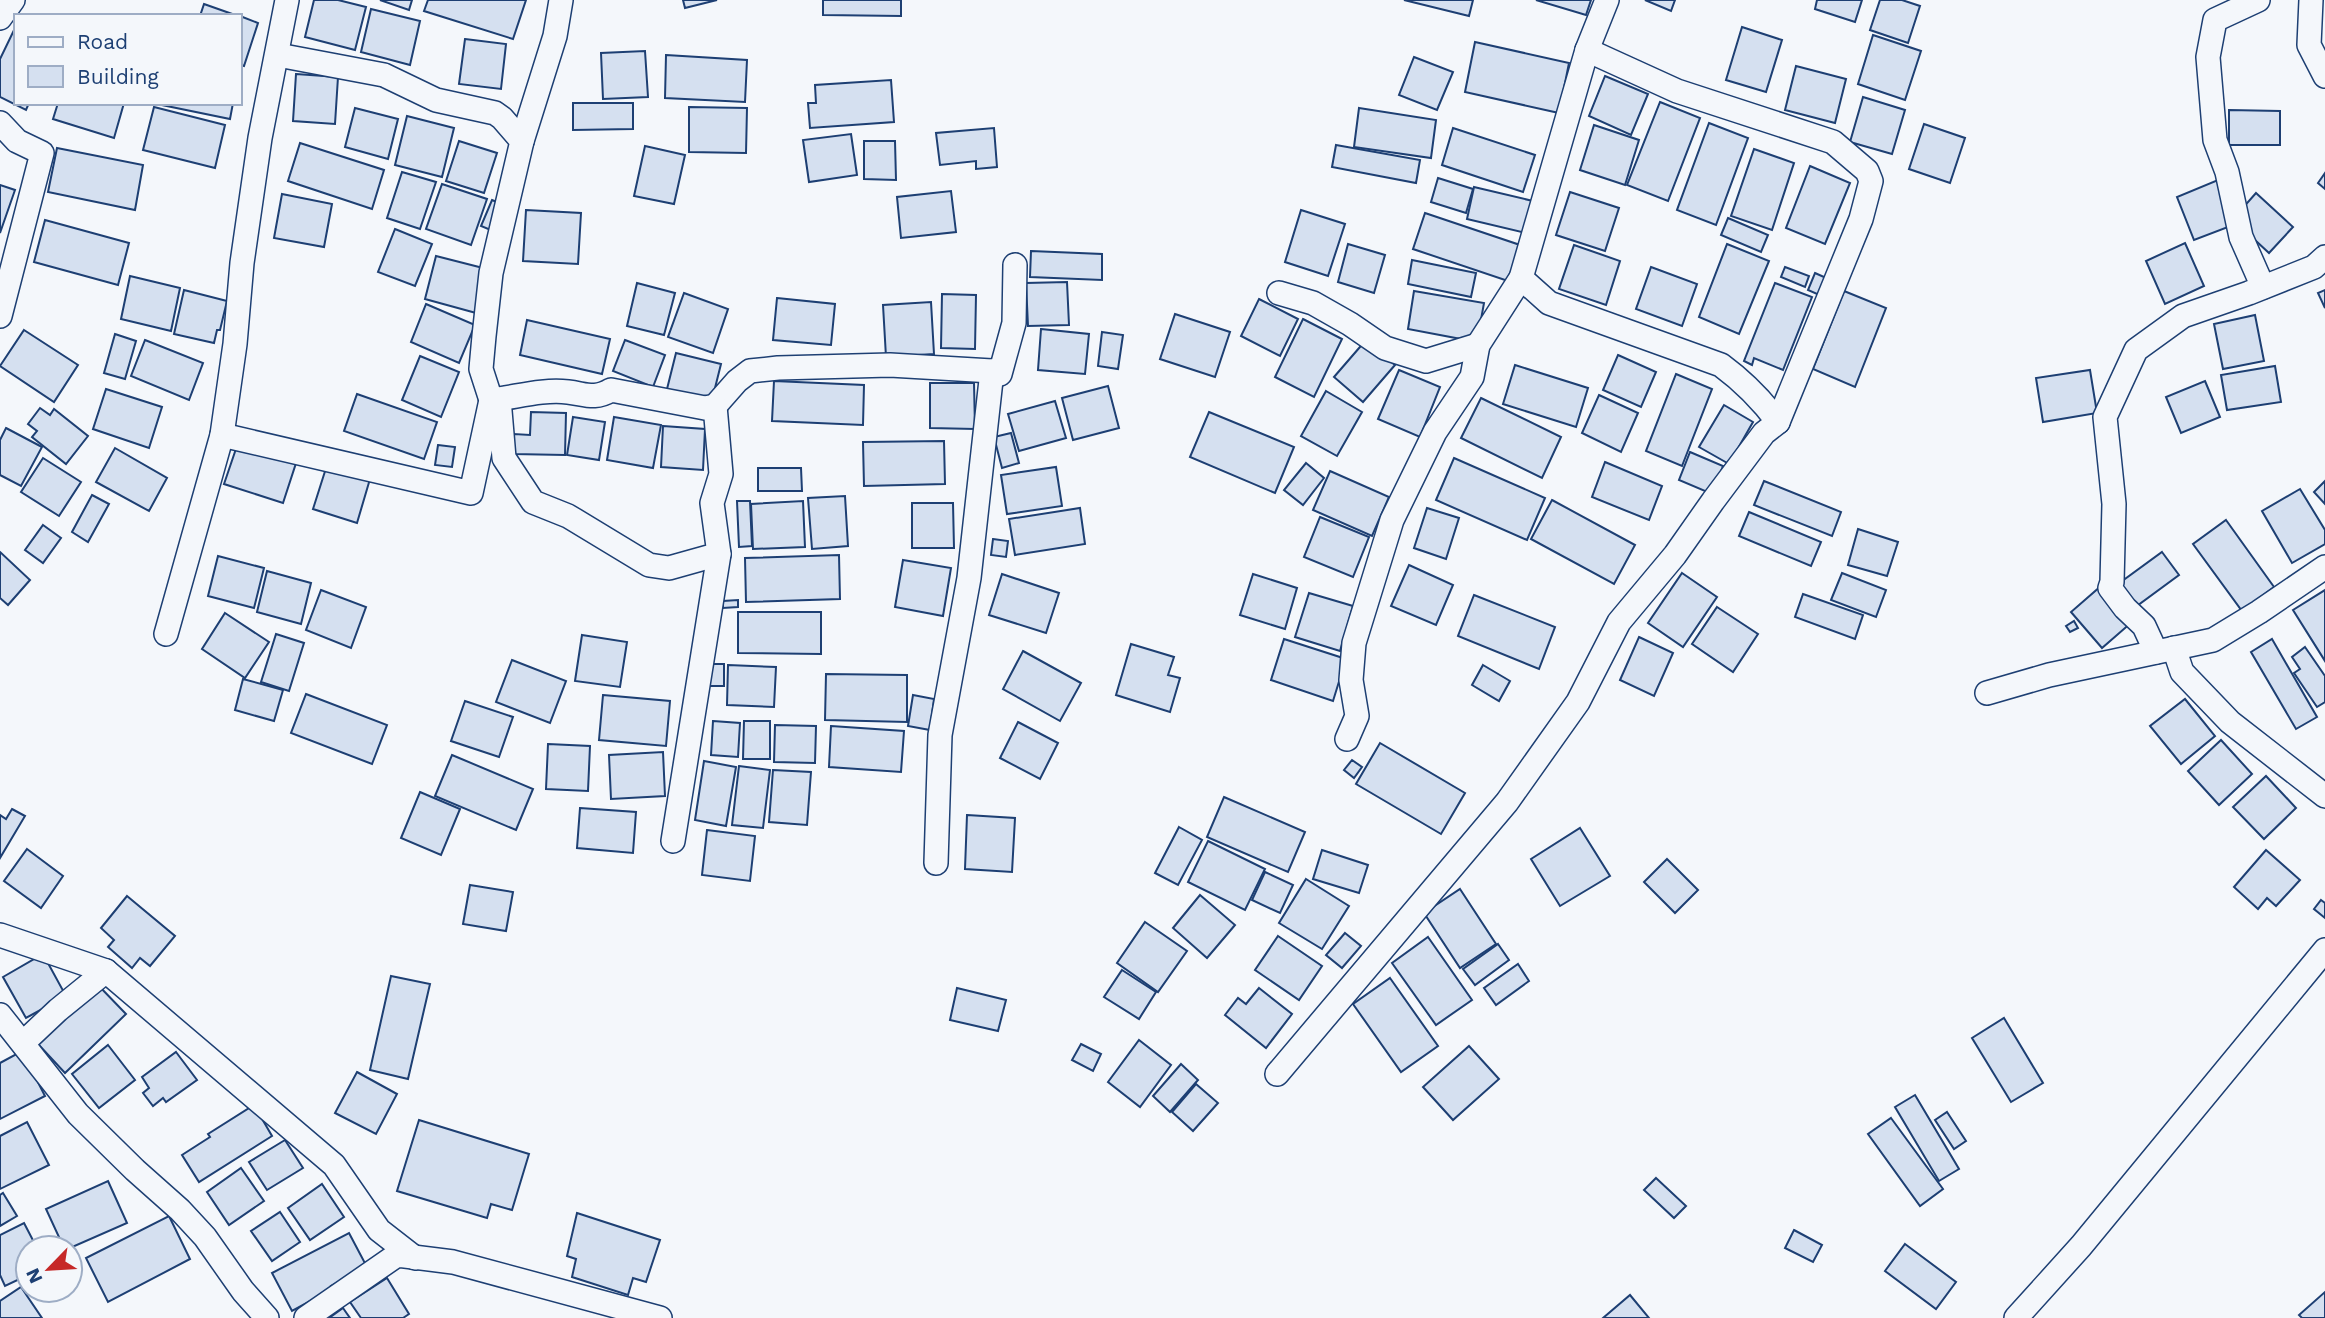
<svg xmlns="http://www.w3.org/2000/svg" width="2325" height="1318" font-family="'Work Sans',sans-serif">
<rect width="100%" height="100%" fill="#f4f7fb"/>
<g fill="#d5e0f0" stroke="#1d3f73" stroke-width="2">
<path d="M314,0H338L366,7L355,50L305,37Z"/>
<path d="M380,0H412L409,10Z"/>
<path d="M428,0H526L513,39L424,11Z"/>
<path d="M683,0H717L685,8Z"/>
<path d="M823,0H901V16L823,15Z"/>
<path d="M1404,0H1473L1469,16Z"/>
<path d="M1536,0H1591L1586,15Z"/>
<path d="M1645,0H1675L1671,11Z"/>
<path d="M1817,0H1862L1855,22L1815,9Z"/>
<path d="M1880,0H1902L1920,6L1908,43L1870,30Z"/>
<path d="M204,4L238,16H200Z"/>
<path d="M371,9L420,21L410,65L361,52Z"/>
<path d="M240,16L258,23L244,66L240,65Z"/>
<path d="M16,26V103H29L26,110L0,97V59Z"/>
<path d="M1742,27L1782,40L1766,92L1726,80Z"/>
<path d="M1873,35L1921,51L1905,100L1858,84Z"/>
<path d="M465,39L506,44L501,89L459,84Z"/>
<path d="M1475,42L1569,63L1559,113L1465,92Z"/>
<path d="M645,51L648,97L603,99L601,53Z"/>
<path d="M666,55L747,60L745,102L665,98Z"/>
<path d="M1414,57L1453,72L1437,110L1399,95Z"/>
<path d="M1796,66L1846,79L1835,123L1785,110Z"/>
<path d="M296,74L338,77L335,124L293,121Z"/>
<path d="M1605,76L1648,94L1631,135L1589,116Z"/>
<path d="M891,80L894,122L810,128L808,103H816L815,85Z"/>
<path d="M1863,97L1905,110L1892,154L1850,142Z"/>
<path d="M1660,102L1700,118L1668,201L1627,185Z"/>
<path d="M58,103H124L114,138L53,119Z"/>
<path d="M152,103H233L230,119Z"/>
<path d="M573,103H633V129L573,130Z"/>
<path d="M154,107L225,125L215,168L143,150Z"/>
<path d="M689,107L747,108L746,153L689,152Z"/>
<path d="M355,108L398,119L388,159L345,147Z"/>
<path d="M1359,108L1436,120L1431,158L1354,147Z"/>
<path d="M2229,110L2280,111V145H2229Z"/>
<path d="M407,116L454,128L442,177L395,165Z"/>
<path d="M1709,123L1748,138L1716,225L1677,210Z"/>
<path d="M1924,124L1965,138L1950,183L1909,169Z"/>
<path d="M1594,125L1639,140L1625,185L1580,170Z"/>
<path d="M994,128L997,167L976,169V161L940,165L936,133Z"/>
<path d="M1453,128L1535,155L1523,192L1442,165Z"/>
<path d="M851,134L857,175L809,182L803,140Z"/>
<path d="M459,141L497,153L484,193L446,181Z"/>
<path d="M864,141H895L896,180L864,179Z"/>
<path d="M300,143L384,170L372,209L288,181Z"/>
<path d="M1336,145L1420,160L1416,183L1332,167Z"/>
<path d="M645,146L685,155L674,204L634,196Z"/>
<path d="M57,148L143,165L135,210L48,192Z"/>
<path d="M1754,149L1794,163L1772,230L1731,216Z"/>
<path d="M1810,166L1850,183L1825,244L1786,228Z"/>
<path d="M402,172L436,182L420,229L387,218Z"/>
<path d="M2325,173V189L2318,183Z"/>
<path d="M1438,178L1473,189L1466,213L1431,202Z"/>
<path d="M2218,180L2236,224L2194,240L2177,197Z"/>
<path d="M442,184L487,199L471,245L426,229Z"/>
<path d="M0,185L15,190L0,233Z"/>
<path d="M1474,187L1533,201L1526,233L1467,219Z"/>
<path d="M951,191L956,232L901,238L897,197Z"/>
<path d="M1570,192L1619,208L1605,251L1556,235Z"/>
<path d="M2256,193L2293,227L2269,253L2241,227L2240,211Z"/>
<path d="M282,194L332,204L324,247L274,238Z"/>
<path d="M492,200L504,205L493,231L481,226Z"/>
<path d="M526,210L581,213L578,264L523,261Z"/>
<path d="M1301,210L1345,224L1328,276L1285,262Z"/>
<path d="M1425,213L1520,245L1508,281L1413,249Z"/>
<path d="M1728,218L1768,235L1761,252L1721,235Z"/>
<path d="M45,220L129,243L118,285L34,262Z"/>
<path d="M395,229L432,244L415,286L378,272Z"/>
<path d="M2185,243L2204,286L2165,304L2146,261Z"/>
<path d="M1348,244L1385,255L1374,293L1338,282Z"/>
<path d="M1727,244L1769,261L1739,334L1699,317Z"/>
<path d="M1574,245L1620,261L1606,305L1559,289Z"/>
<path d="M1031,251L1102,254V280L1030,277Z"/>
<path d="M436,256L487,269L476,313L425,299Z"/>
<path d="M1412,260L1476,273L1471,297L1408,284Z"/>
<path d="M1651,267L1697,284L1682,326L1636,309Z"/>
<path d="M1785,267L1809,276L1805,287L1781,277Z"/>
<path d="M1815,273L1833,281L1826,298L1808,290Z"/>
<path d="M130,276L180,288L171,331L121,319Z"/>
<path d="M1067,282L1069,325L1028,326L1026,283Z"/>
<path d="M637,283L675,293L664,335L627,326Z"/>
<path d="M1775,283L1812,297L1783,370L1754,358L1752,365L1744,361Z"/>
<path d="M184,290L227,301L220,330H217L214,343L174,334Z"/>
<path d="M2325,290V308L2318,293Z"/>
<path d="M1414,291L1484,303L1477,342L1408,329Z"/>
<path d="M1844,291L1886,308L1855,387L1813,369Z"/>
<path d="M684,293L728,309L713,353L668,337Z"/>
<path d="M942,294L976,295L975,349L941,348Z"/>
<path d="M777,298L835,304L831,345L773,340Z"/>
<path d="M1259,299L1298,319L1280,356L1241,336Z"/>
<path d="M931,302L934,354L886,357L883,305Z"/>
<path d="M426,304L475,325L459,363L411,342Z"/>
<path d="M1175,314L1230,332L1215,377L1160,359Z"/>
<path d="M2255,315L2264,361L2223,369L2214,324Z"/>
<path d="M1303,319L1342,339L1314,397L1275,377Z"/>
<path d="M527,320L610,339L602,374L520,355Z"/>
<path d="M1041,329L1089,334L1085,374L1038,370Z"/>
<path d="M24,330L78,365L54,402L0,366Z"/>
<path d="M1102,332L1123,335L1118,369L1098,366Z"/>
<path d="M115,334L136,341L125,379L104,373Z"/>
<path d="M145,340L203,363L189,400L131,376Z"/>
<path d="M625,340L665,355L653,387L613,371Z"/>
<path d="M1366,340L1395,365L1363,402L1334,377Z"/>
<path d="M676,353L721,364L711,404L666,393Z"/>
<path d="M1618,355L1656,372L1641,407L1603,390Z"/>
<path d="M420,356L459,372L441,417L402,400Z"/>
<path d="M1515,365L1588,388L1576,427L1503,404Z"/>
<path d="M2275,366L2281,402L2227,410L2221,375Z"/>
<path d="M1399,370L1440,387L1420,437L1378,419Z"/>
<path d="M2090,370L2097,413L2043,422L2036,378Z"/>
<path d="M1676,374L1712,389L1682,466L1646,451Z"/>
<path d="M774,381L864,385L863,425L772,421Z"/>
<path d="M2205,381L2220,417L2181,433L2166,397Z"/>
<path d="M930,383H974L975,429L930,428Z"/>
<path d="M1108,386L1119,428L1073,440L1062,398Z"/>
<path d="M106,389L162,407L149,448L93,429Z"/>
<path d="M1326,391L1362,412L1337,456L1301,436Z"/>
<path d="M357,394L437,422L424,459L344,431Z"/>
<path d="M1599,395L1638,413L1621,452L1582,433Z"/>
<path d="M1481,398L1561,437L1542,478L1461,438Z"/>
<path d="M1055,401L1066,438L1019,451L1008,414Z"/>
<path d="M1724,405L1753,422L1729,464L1699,447Z"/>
<path d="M40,408L50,415L54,409L88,436L66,464L32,437L37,431L28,424Z"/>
<path d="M531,412L566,413L565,455L513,454L514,434L530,435Z"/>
<path d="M1209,412L1294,447L1275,493L1190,457Z"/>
<path d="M573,417L605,422L599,460L567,455Z"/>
<path d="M614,417L661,425L653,468L607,460Z"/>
<path d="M663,426L705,429L703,470L661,467Z"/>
<path d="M6,428L42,447L21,486L0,475V440Z"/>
<path d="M1011,433L1019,463L1002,468L994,437Z"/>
<path d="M239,440L297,460L283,503L224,484Z"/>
<path d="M944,441L945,484L864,486L863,442Z"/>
<path d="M438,445L455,447L452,467L435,465Z"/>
<path d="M115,448L167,478L149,511L96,482Z"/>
<path d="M1690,452L1723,466L1712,494L1679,480Z"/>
<path d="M43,458L81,482L59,516L21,492Z"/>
<path d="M1454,458L1545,498L1527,540L1436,500Z"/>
<path d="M1605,462L1662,486L1649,520L1592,497Z"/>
<path d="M1306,463L1324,478L1303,505L1284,490Z"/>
<path d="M327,465L370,479L357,523L313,509Z"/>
<path d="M1056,467L1062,506L1007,514L1001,475Z"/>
<path d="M758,468H801L802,491H758Z"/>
<path d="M1330,471L1389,497L1372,536L1313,510Z"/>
<path d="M1764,481L1841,512L1832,536L1754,505Z"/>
<path d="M2325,481V504L2314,492Z"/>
<path d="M2300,489L2325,530V544L2292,563L2262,511Z"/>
<path d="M92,495L109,504L88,542L72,532Z"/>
<path d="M845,496L848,546L812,549L808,498Z"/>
<path d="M1552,500L1635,545L1614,584L1531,539Z"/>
<path d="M737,501H750L752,546L739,547Z"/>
<path d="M803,501L805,547L753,549L751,504Z"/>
<path d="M912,503H953L954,548H912Z"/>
<path d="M1080,508L1085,544L1015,555L1009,519Z"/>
<path d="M1427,508L1459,518L1446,559L1414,548Z"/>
<path d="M1749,512L1821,542L1811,566L1739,536Z"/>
<path d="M1320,517L1369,537L1353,577L1304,557Z"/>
<path d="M2226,520L2274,587L2242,611L2193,544Z"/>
<path d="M43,525L61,538L43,563L25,550Z"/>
<path d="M1858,529L1898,542L1887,576L1848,565Z"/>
<path d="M993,539L1008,541L1006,557L991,555Z"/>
<path d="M0,552L30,580L8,605L0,598Z"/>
<path d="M2162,552L2179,575L2130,611L2114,587Z"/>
<path d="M839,555L840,599L746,602L745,558Z"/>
<path d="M218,556L264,568L254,608L208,596Z"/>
<path d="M903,560L951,568L943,616L895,607Z"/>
<path d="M1409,565L1453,585L1436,625L1391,606Z"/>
<path d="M267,571L311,583L301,624L257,612Z"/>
<path d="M1682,573L1717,597L1683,647L1648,623Z"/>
<path d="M1842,573L1886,590L1876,617L1831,600Z"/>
<path d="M1002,574L1059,593L1046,633L989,615Z"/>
<path d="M1253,574L1297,588L1285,629L1240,615Z"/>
<path d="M2101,586L2132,622L2102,648L2071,612Z"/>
<path d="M321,590L366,607L351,648L306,630Z"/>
<path d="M2325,590V661L2293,610Z"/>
<path d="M1309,593L1353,606L1340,651L1295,637Z"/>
<path d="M1803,594L1863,615L1855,639L1795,617Z"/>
<path d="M1474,595L1555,627L1539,669L1458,636Z"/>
<path d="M738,600V607L723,608V601Z"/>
<path d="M1717,607L1758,634L1733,672L1692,644Z"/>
<path d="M738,612H821V654L738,653Z"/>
<path d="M225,613L269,642L245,678L202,649Z"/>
<path d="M2074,621L2078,628L2070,632L2066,626Z"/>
<path d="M276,634L304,643L289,691L261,682Z"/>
<path d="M582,635L627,642L620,687L575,681Z"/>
<path d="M1639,637L1673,653L1654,696L1620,680Z"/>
<path d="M1284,639L1346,659L1333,701L1271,680Z"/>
<path d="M2272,639L2317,717L2296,729L2251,652Z"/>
<path d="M1131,644L1174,657L1168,675L1180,678L1170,712L1116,695Z"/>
<path d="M2305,647L2325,676V702L2317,707L2294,673L2300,669L2292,657Z"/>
<path d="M1023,651L1081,683L1060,721L1003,689Z"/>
<path d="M512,660L566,681L550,723L496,702Z"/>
<path d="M706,664H724V686H705Z"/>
<path d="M728,665L776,667L774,707L727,705Z"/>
<path d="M1483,665L1510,681L1499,701L1472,685Z"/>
<path d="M826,674L907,675V722L825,720Z"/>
<path d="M243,679L283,690L274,721L235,710Z"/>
<path d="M306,694L387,725L372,764L291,733Z"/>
<path d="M603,695L670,701L666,746L599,740Z"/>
<path d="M913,695L934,699L930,730L908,726Z"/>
<path d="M2185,699L2215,736L2181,764L2150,726Z"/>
<path d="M465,701L513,717L499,757L451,741Z"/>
<path d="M713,721L740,723L738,757L711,755Z"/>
<path d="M744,721H770V759H743Z"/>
<path d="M1018,722L1058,743L1040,779L1000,758Z"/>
<path d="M775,725L816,726L815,763L774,762Z"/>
<path d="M831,726L904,731L901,772L829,767Z"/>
<path d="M2221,740L2252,774L2219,805L2188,771Z"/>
<path d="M1380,743L1465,793L1441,834L1356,784Z"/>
<path d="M548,744L590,746L588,791L546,789Z"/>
<path d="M663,752L665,796L611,799L609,755Z"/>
<path d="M452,755L533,789L516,830L435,796Z"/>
<path d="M1352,760L1362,767L1354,778L1344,770Z"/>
<path d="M704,761L736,767L726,826L695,820Z"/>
<path d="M739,766L770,770L763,828L732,825Z"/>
<path d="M773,770L811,772L807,825L769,822Z"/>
<path d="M2266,776L2296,808L2264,839L2233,807Z"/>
<path d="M420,792L460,809L441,855L401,838Z"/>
<path d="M1224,797L1305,832L1288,872L1207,837Z"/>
<path d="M580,808L636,812L633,853L577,848Z"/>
<path d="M12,809L25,816L0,858V815L6,819Z"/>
<path d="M967,815L1015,818L1012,872L965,869Z"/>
<path d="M1179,827L1202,840L1178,885L1155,873Z"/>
<path d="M1580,828L1610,876L1560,906L1531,859Z"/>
<path d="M707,830L755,836L750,881L702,875Z"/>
<path d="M1208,841L1265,869L1245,910L1188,882Z"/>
<path d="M27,849L63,876L41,908L4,881Z"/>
<path d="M1322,850L1368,865L1359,893L1313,879Z"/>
<path d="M2266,850L2300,880L2276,906L2267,898L2258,909L2234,887Z"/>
<path d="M1667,859L1698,890L1675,913L1644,882Z"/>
<path d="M1265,872L1293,885L1280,913L1252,900Z"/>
<path d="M1306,879L1349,906L1322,949L1279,923Z"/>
<path d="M470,885L513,892L506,931L463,924Z"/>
<path d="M1460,889L1496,944L1460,968L1424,913Z"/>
<path d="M1200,895L1235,925L1207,958L1173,928Z"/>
<path d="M127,896L175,936L150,966L140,958L132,968L108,947L114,940L101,928Z"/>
<path d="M2321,900L2325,903V918L2314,909Z"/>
<path d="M1145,922L1187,951L1158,992L1117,963Z"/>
<path d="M1345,933L1361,946L1342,968L1326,955Z"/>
<path d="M1278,936L1322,966L1299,1000L1255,970Z"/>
<path d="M1428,937L1472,1000L1436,1025L1392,963Z"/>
<path d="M1498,944L1509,960L1475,985L1463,969Z"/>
<path d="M43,954L66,996L26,1018L3,977Z"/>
<path d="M1518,964L1529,981L1496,1005L1484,988Z"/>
<path d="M1122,970L1156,992L1139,1019L1104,997Z"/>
<path d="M391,976L430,984L408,1079L370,1070Z"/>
<path d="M1390,978L1438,1046L1401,1072L1353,1004Z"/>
<path d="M98,985L126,1014L65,1073L38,1044Z"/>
<path d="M957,988L1006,1000L998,1031L950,1020Z"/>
<path d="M1259,988L1292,1014L1266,1048L1225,1015L1238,998L1246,1004Z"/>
<path d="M2004,1018L2043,1083L2011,1102L1972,1038Z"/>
<path d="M1139,1040L1171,1065L1140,1107L1108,1082Z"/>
<path d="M1081,1044L1101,1054L1093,1071L1072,1060Z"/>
<path d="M108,1045L135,1080L99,1108L72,1074Z"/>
<path d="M1469,1046L1499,1079L1453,1120L1423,1087Z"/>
<path d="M22,1051L45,1096L0,1119V1063Z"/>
<path d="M176,1052L197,1080L166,1102L163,1098L153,1106L143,1093L149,1088L142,1077Z"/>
<path d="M1181,1064L1198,1080L1170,1112L1153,1096Z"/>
<path d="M357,1072L397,1094L376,1134L335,1113Z"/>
<path d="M1196,1084L1218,1103L1193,1131L1172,1112Z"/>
<path d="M1915,1095L1959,1169L1939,1181L1895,1107Z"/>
<path d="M254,1105L272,1136L199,1182L182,1155L210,1137L208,1134Z"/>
<path d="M1947,1112L1966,1141L1954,1149L1935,1120Z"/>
<path d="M1891,1118L1943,1189L1920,1206L1868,1134Z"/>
<path d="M419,1120L529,1154L512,1210L491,1204L487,1218L397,1191Z"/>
<path d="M27,1122L49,1165L0,1189V1136Z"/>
<path d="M285,1140L303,1168L267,1190L249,1162Z"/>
<path d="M241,1168L264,1201L229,1225L207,1192Z"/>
<path d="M1656,1178L1686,1206L1674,1218L1644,1190Z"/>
<path d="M108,1181L127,1223L70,1248H64L46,1209Z"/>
<path d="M322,1184L344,1217L310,1240L288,1208Z"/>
<path d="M3,1193L17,1216L0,1226V1195Z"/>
<path d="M280,1212L300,1242L272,1261L251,1231Z"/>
<path d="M577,1213L660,1240L646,1282L633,1278L628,1295L572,1277L576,1259L567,1256Z"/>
<path d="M169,1216L190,1259L108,1302L86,1258Z"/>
<path d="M24,1223L37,1248H28V1275L5,1286L0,1275V1235Z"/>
<path d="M1794,1230L1822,1245L1813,1262L1785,1248Z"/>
<path d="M349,1233L367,1267L331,1286L334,1292L314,1299L292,1311L272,1273Z"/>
<path d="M1905,1244L1956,1282L1936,1309L1885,1271Z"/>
<path d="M387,1278L409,1314L403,1318H361L350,1302Z"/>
<path d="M21,1287L42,1318H0V1301Z"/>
<path d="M2325,1292V1318H2302L2299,1315Z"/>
<path d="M1630,1295L1649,1318H1603Z"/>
<path d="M343,1308L350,1318H329Z"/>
</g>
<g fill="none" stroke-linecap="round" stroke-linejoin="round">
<g stroke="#1d3f73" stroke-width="26">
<g id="minor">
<path d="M2258,0L2215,20L2208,57L2215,140L2227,172L2241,237L2263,287"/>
<path d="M2311,0L2309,45L2325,76"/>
<path d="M0,18L13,0"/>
<path d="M1587,50L1677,91L1833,142L1867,171L1871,181L1861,219L1778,422"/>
<path d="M278,55L384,75L436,100L495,113L502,118L522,141L491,273L484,336L481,369L491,400C517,397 542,389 568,392C586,394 594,400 611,390L705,408L715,406L737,381L750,371L778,368L890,365L992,371L1000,374L1014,323L1015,265"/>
<path d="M0,123L17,141L42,153L0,316"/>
<path d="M522,141L555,36L561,0"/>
<path d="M1279,293L1313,303L1350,324L1385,348L1426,361L1478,345"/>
<path d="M499,399L504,458L533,502L568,516L649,565L669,568L719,554L712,503L721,474L715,406"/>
<path d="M222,435L471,493L491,400"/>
<path d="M166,634L222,435L235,344L242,263L260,138L287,0"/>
<path d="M2174,648L2182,672L2230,722L2325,796"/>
<path d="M2156,652L2144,626L2125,608L2110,588L2112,582L2114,504L2105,417L2136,350L2183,316L2249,293L2314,267L2325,257"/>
<path d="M1987,693L2049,675L2213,640L2259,612L2325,567"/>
<path d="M1347,739L1357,716L1351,680L1354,643L1392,520L1435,432L1472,377L1478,345L1521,278L1587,50L1607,0"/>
<path d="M673,841L719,554"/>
<path d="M936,863L940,735L969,578L992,371"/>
<path d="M0,935L106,971L334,1165L379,1230L415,1258"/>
<path d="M0,1015L78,1114L135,1170L180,1210L205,1237L243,1291L267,1318"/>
<path d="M23,1043L58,1010L106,971"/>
<path d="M1277,1074L1507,802L1578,702L1619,622L1675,555L1713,501L1764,433L1778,422C1761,399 1744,382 1721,365L1549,303L1521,278"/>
<path d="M306,1318L397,1255L453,1262L660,1318"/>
<path d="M2016,1318L2081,1246L2325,950"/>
</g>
</g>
<use href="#minor" stroke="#f4f7fb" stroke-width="23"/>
</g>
<rect x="14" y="14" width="228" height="91" fill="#f4f7fb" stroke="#9eadc5" stroke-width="2"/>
<rect x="28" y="37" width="35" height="10" fill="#f4f7fb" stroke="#9eadc5" stroke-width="2"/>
<text x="77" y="49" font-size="21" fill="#1d3f73">Road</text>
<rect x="28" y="66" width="35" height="21" fill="#d5e0f0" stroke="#9eadc5" stroke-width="2"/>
<text x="77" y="84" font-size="21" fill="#1d3f73">Building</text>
<g transform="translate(49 1269) rotate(245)"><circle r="33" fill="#f4f7fb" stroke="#9eadc5" stroke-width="2"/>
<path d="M0-5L12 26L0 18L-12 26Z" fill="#c62828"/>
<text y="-10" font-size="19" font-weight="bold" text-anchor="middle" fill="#1d3f73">N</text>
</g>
</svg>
